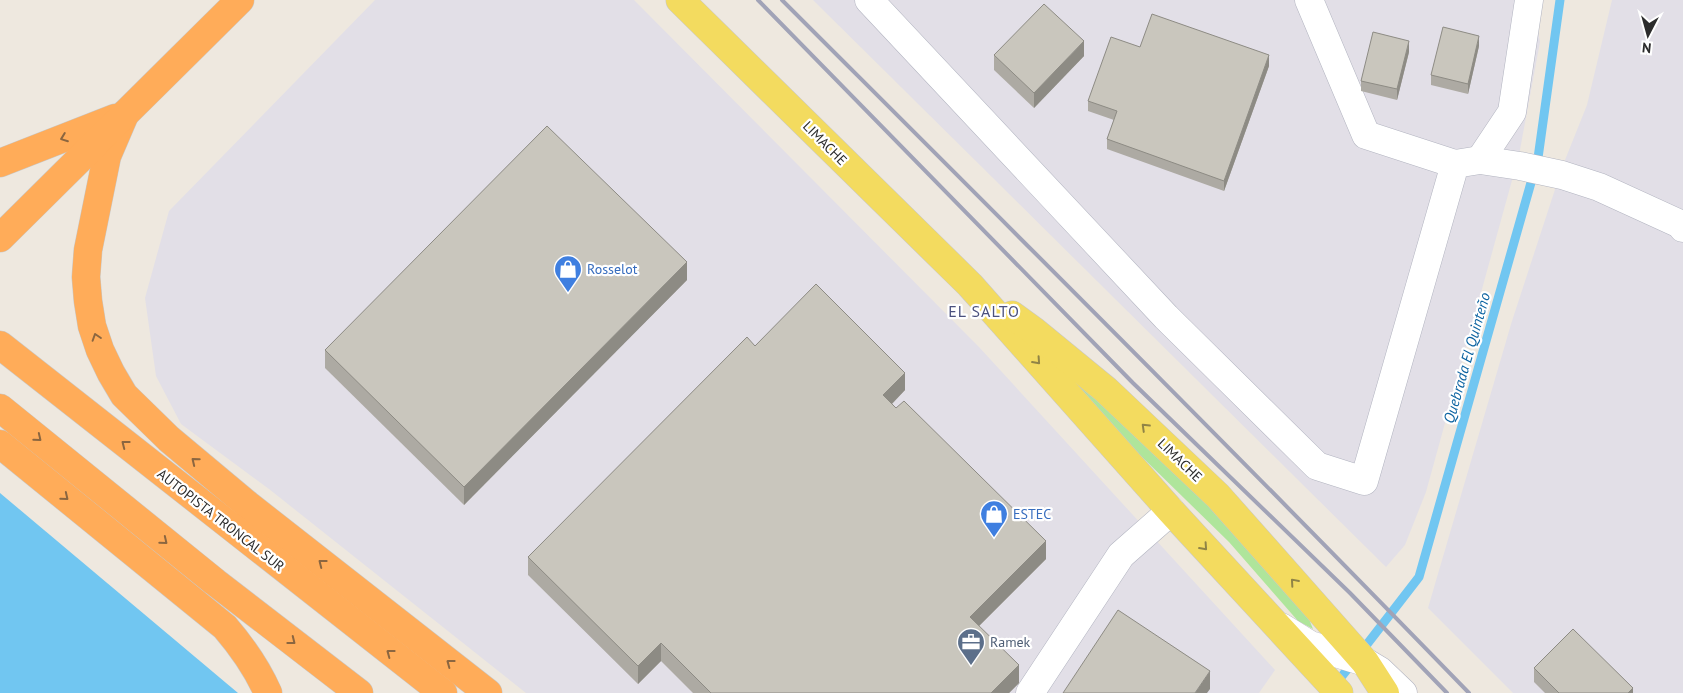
<svg xmlns="http://www.w3.org/2000/svg" width="1683" height="693" font-family="'PT Sans',sans-serif">
<rect width="100%" height="100%" fill="#eee8df"/>
<g fill="#e2dfe7">
<path d="M375,0H634L979,347L1275,670L1259,693H526L269,489L181,424L156,376L145,298L169,211Z"/>
<path d="M813,0H1532L1540,42L1519,155L1426,492L1405,545L1386,567Z"/>
<path d="M1612,0H1683V693H1513L1428,608L1512,321L1563,165L1587,105Z"/>
</g>
<path fill="#afe59b" d="M1056,367L1101,402L1219,515L1309,619L1313,629L1298,621L1229,542L1055,372Z"/>
<path fill="#71c6f1" d="M0,493L238,693H0Z"/>
<g fill="none" stroke-linecap="round" stroke-linejoin="round">
<g stroke="#71c6f1" stroke-width="9">
<path d="M1361,652L1419,577L1538,158L1560,0"/>
<path d="M1335,685L1353,662"/>
</g>
<g stroke="#b2b4c0" stroke-width="29">
<g id="minor">
<path d="M869,0L1166,317L1317,466L1364,481L1455,164L1480,160L1520,166L1562,175L1599,187L1680,224L1683,228"/>
<path d="M1309,0L1366,135L1455,164"/>
<path d="M1480,160L1512,112L1529,0"/>
<path d="M1281,627L1310,645L1365,662L1380,671L1403,693"/>
<path d="M1030,693L1121,555L1171,511"/>
</g>
</g>
<g stroke="#c8c8c8" stroke-width="29">
<g id="major">
<path d="M680,0L970,285L1171,511L1339,693"/>
<path d="M1012,315L1034,331L1106,390L1218,496L1365,662L1385,693"/>
</g>
</g>
<g stroke="#c8c8c8" stroke-width="29">
<g id="highway">
<path d="M125,114L107,156L88,250L86,277L88,301L92,326L100,350L111,373L124,395L169,439L248,505L488,693"/>
<path d="M0,163L115,118"/>
<path d="M0,238L240,0"/>
<path d="M0,345L443,693"/>
<path d="M0,408L215,582L359,693"/>
<path d="M0,444L225,627C243,648 257,668 268,693"/>
</g>
</g>
<use href="#minor" stroke="#fff" stroke-width="28"/>
<use href="#major" stroke="#f3db5f" stroke-width="28"/>
<use href="#highway" stroke="#ffac59" stroke-width="28"/>
<g stroke="#a1a3b7" stroke-width="4">
<path d="M758,0L1133,383L1350,593L1447,693"/>
<path d="M782,0C1012,230 1243,460 1469,693"/>
</g>
</g>
<g fill="#adaaa3">
<path d="M1479,46L1468,94L1431,85V75Z"/>
<path d="M1140,47L1269,66L1224,191L1107,149V139L1114,120L1088,111V101Z"/>
<path d="M1409,52L1397,100L1361,91V81Z"/>
<path d="M994,55L1084,56L1034,108L994,70Z"/>
<path d="M687,280L464,505L325,368V350Z"/>
<path d="M755,346L905,390L892,404L1046,559L979,626L1019,683L1009,693H693L661,661L638,684L528,575V557Z"/>
<path d="M1534,668L1633,693H1545L1534,682Z"/>
</g>
<g fill="#8d8b84">
<path d="M1479,36V46L1468,94V84Z"/>
<path d="M1084,41V56L1034,108V93Z"/>
<path d="M1409,41V52L1397,100V89Z"/>
<path d="M1269,55V66L1224,191V181Z"/>
<path d="M687,262V280L464,505V487Z"/>
<path d="M905,373V390L883,413V395Z"/>
<path d="M1046,541V559L970,635V617Z"/>
<path d="M661,643V661L638,684V666Z"/>
<path d="M1019,665V683L1009,693H991Z"/>
<path d="M1210,671V689L1207,693H1195Z"/>
<path d="M1633,688V693H1628Z"/>
</g>
<g fill="#c9c6bd" stroke="#8d8b84">
<path d="M1044,4L1084,41L1034,93L994,55Z"/>
<path d="M1152,14L1269,55L1224,181L1107,139L1117,111L1088,101L1111,37L1140,47Z"/>
<path d="M1443,27L1479,36L1468,84L1431,75Z"/>
<path d="M1373,32L1409,41L1397,89L1361,81Z"/>
<path d="M547,126L687,262L464,487L325,350Z"/>
<path d="M816,284L905,373L883,395L896,408L904,401L1046,541L970,617L1019,665L991,693H711L661,643L638,666L528,557L747,337L755,346Z"/>
<path d="M1118,610L1210,671L1195,693H1063Z"/>
<path d="M1573,629L1633,688L1628,693H1559L1534,668Z"/>
</g>
<defs><path id="oneway-chevron" d="M-2-3.5L2.5 0L-2 3.5" fill="none" stroke-width="1.6" stroke-linecap="round" stroke-linejoin="round" transform="scale(1.25)"/></defs>
<g stroke="#8b6640">
<use href="#oneway-chevron" transform="translate(64 138) rotate(159)"/>
<use href="#oneway-chevron" transform="translate(96 337) rotate(-108)"/>
<use href="#oneway-chevron" transform="translate(38 438) rotate(39)"/>
<use href="#oneway-chevron" transform="translate(125 444) rotate(-142)"/>
<use href="#oneway-chevron" transform="translate(195 461) rotate(-141)"/>
<use href="#oneway-chevron" transform="translate(65 497) rotate(39)"/>
<use href="#oneway-chevron" transform="translate(164 541) rotate(39)"/>
<use href="#oneway-chevron" transform="translate(322 563) rotate(-142)"/>
<use href="#oneway-chevron" transform="translate(292 641) rotate(38)"/>
<use href="#oneway-chevron" transform="translate(390 653) rotate(-143)"/>
<use href="#oneway-chevron" transform="translate(450 663) rotate(-143)"/>
</g>
<g stroke="#908446">
<use href="#oneway-chevron" transform="translate(1037 361) rotate(48)"/>
<use href="#oneway-chevron" transform="translate(1145 427) rotate(-136)"/>
<use href="#oneway-chevron" transform="translate(1204 547) rotate(48)"/>
<use href="#oneway-chevron" transform="translate(1294 582) rotate(-131)"/>
</g>
<defs>
<g id="shop-pin" transform="scale(1.4375)"><path d="M0 17L-7.5 6A9.5 9.5 0 1 1 7.5 6Z" fill="#3f7fe0" stroke="#fff"/><path d="M-5-2.5h2.3a2.7 3.5 0 0 1 5.4 0H5L5.5 6h-11ZM-1.5-2.5h3a1.5 2.3 0 0 0-3 0Z" fill="#fff"/></g>
<g id="office-pin" transform="scale(1.4375)"><path d="M0 17L-7.5 6A9.5 9.5 0 1 1 7.5 6Z" fill="#5c6f8a" stroke="#fff"/><path d="M-6-3h4V-5.5h4V-3h4V5H-6ZM-1-4.5V-3h2v-1.5ZM-6 0V1H6V0Z" fill="#fff"/></g>
</defs>
<g fill-rule="evenodd">
<use href="#shop-pin" x="568" y="269"/>
<use href="#shop-pin" x="994" y="514"/>
<use href="#office-pin" x="971" y="642"/>
</g>
<g text-anchor="middle" stroke-width="4.5" stroke-linejoin="round" paint-order="stroke">
<g font-size="14" fill="#2c2c2c" stroke="#fff">
<text transform="translate(825 143) rotate(45)" y="5">LIMACHE</text>
<text transform="translate(1180 460) rotate(44)" y="5">LIMACHE</text>
<text transform="translate(221 520) rotate(38)" y="5">AUTOPISTA TRONCAL SUR</text>
</g>
<g font-size="14" fill="#366cbe" stroke="#fff" text-anchor="start">
<text x="587" y="274">Rosselot</text>
<text x="1013" y="519">ESTEC</text>
</g>
<g font-size="14" fill="#4e5e75" stroke="#fff" text-anchor="start">
<text x="990" y="647">Ramek</text>
</g>
<g font-size="15" font-style="italic" fill="#0c63a1" stroke="#fff">
<text transform="translate(1467 358) rotate(-74)" y="5">Quebrada El Quinteño</text>
</g>
<g font-size="16" letter-spacing="1" fill="#4b517e" stroke="#fff">
<text x="984" y="317">EL SALTO</text>
</g>
</g>
<g transform="translate(1648 35) rotate(186)" stroke="#ffffff" stroke-width="4" paint-order="stroke">
<path d="M0-4L9 19L0 12L-9 19Z" fill="#2c2c2c"/>
<text y="-8" font-size="14" font-weight="bold" text-anchor="middle" fill="#2c2c2c">N</text>
</g>
</svg>
